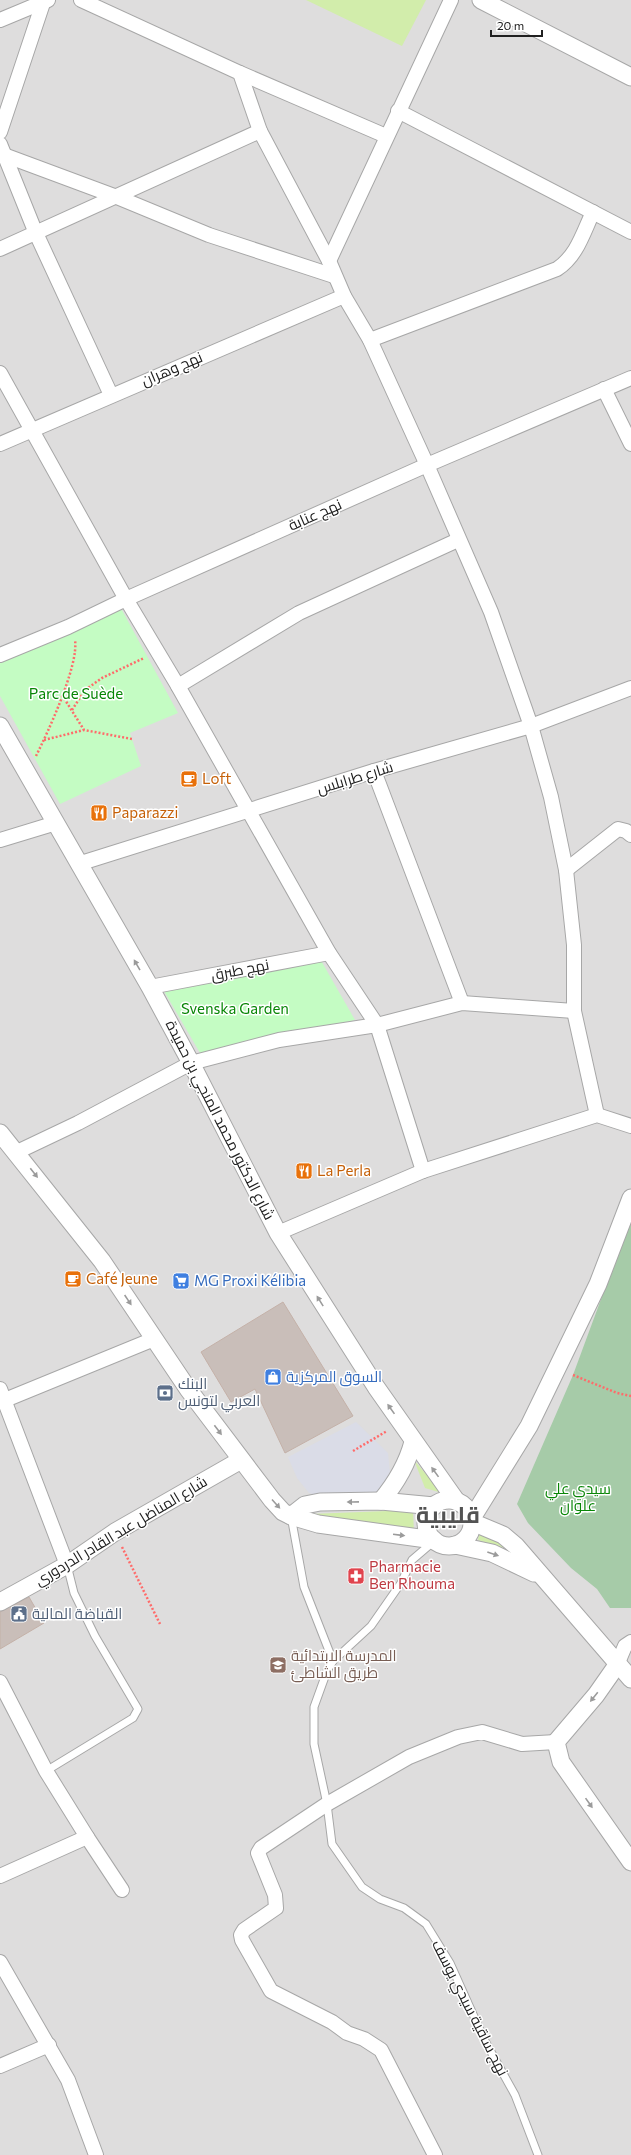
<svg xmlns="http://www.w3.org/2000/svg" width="631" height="2155" font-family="Commissioner,Cairo,sans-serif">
<rect width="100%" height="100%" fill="#f1ede6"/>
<rect fill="#dedddd" x="0" y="0" width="631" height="2155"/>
<g fill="#d2edab">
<path d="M306,0H426L402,46Z"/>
<path d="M414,1460L442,1493L425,1488Z"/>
<path d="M413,1510L414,1533L310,1514Z"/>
<path d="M481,1522L514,1551L478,1540Z"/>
</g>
<path fill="#a6cba8" d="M631,1218V1608H610L597,1589L571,1568L528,1523L517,1504L573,1375Z"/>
<g fill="#c4fcc3">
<path d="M117,601L178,713L130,733L141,766L60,804L0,696V655Z"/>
<path d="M315,950L355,1020L203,1058L161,986Z"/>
</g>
<path fill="#dadce7" d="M356,1422L388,1453L390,1473L385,1483L376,1493L320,1496L309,1493L297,1478L288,1457Z"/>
<g fill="#c9beb9" stroke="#c4b1a8">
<path d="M283,1302L353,1416L285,1453L255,1389L231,1402L201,1352Z"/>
<path d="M29,1597L44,1623L0,1649V1612Z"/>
</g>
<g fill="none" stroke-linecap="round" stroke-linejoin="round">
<g stroke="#a7a7a7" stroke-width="9">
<g id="service">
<path d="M291,1516L304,1587L333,1661"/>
<path d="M433,1542L412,1560L401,1583L371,1626L333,1661L327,1671L314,1707V1744L327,1804L332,1844L362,1887L380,1899L404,1908L426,1924L450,1963L485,2041L515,2095L538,2155"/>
<path d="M46,1771L133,1718L138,1709L95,1636L74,1593L67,1565"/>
</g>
</g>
<g stroke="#a7a7a7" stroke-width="16">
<g id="minor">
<path d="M81,0L240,73L260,131L329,261L344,296L370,340L427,465L491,612L531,726L551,797L566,870L574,945V1011L597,1115"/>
<path d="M0,20L48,0"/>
<path d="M240,73L386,136"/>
<path d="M398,111L631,232"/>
<path d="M0,132L43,3"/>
<path d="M0,144L35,231L111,395"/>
<path d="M4,155L117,197L209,235L334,276"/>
<path d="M0,249L260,131"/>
<path d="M329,261L451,0"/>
<path d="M370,340L557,269C577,256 583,233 593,212"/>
<path d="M0,373L126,599L178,686L329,953L377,1025L423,1171"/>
<path d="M604,389L631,444"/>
<path d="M0,444L344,296"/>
<path d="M0,655L68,627L126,599L427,465L631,378"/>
<path d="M178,686L299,613L458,540"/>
<path d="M374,771L462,1003"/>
<path d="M0,840L56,823"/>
<path d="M78,864L374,771L531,726L631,688"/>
<path d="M566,870L618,829L626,831L631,835"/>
<path d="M150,987L329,953"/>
<path d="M17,1152L78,1123L191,1063L279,1040L377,1025L462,1003L574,1011"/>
<path d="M278,1233L423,1171L597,1115L631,1126"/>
<path d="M0,1389L67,1565"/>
<path d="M5,1400L154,1339"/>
<path d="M617,1665L625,1646L631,1642"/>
<path d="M0,1682L46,1771L87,1837L0,1876"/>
<path d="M87,1837L122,1890"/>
<path d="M0,1962L68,2080L96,2155"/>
<path d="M0,2066L49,2045"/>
<path d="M435,2155L381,2050L364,2039L347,2033L332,2022L271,1991L242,1940L241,1935L244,1930L276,1908L275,1895L258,1853L261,1848L327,1804L409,1757L458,1737L482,1732L522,1744L556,1742"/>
</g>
</g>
<g stroke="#a7a7a7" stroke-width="19">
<g id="tertiary">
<path d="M481,0L631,77"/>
<path d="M0,726L150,987L191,1063L278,1233L376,1387L457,1502"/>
<path d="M0,1133L102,1261L188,1389L272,1500L283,1512L291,1516L318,1524L434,1540"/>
<circle cx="449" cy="1523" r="23"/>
<path d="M381,1501C396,1483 407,1465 413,1442"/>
<path d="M291,1516L305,1505L320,1502L381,1501L434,1506"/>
<path d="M472,1518L529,1426L598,1284L631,1198"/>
<path d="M472,1522L503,1535L516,1546L631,1679"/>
<path d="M455,1545L492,1553L534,1573"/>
<path d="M0,1602L67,1565L115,1532L241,1460"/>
<path d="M617,1665L596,1695L556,1742L561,1762L631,1862"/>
</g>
</g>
<g stroke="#ff6b6a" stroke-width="2.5" stroke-dasharray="2 2" stroke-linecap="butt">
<path d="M62,695L84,730"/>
<path d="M72,710L85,690L102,678L144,658"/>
<path d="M44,740L84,730L132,739"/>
<path d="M36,756C48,732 79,665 75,640"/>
<path d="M573,1375L617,1393L631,1396"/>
<path d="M353,1451L387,1431"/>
<path d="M122,1547L160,1624"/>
</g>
<use href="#service" stroke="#fff" stroke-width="7"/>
<use href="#minor" stroke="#fff" stroke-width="14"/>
<use href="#tertiary" stroke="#fff" stroke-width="17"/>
</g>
<defs><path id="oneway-solid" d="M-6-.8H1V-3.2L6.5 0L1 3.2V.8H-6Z"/></defs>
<g fill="#9b9b9b">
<use href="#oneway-solid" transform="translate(137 965) rotate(-120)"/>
<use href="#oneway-solid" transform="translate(34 1173) rotate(52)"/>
<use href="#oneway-solid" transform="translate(128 1300) rotate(56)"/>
<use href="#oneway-solid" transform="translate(320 1301) rotate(-122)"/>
<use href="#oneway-solid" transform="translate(391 1409) rotate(-125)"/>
<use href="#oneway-solid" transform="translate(218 1430) rotate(53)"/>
<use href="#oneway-solid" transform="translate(435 1472) rotate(-126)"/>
<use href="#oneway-solid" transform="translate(353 1502) rotate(179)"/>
<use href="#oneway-solid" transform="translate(276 1504) rotate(48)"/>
<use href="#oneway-solid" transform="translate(399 1535) rotate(7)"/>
<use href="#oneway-solid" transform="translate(493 1554) rotate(19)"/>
<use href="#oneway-solid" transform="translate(594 1697) rotate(129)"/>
<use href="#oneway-solid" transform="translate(589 1803) rotate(55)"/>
</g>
<defs>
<g id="cafe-square" transform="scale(0.9)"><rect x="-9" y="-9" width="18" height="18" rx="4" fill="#e8710a" stroke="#fff"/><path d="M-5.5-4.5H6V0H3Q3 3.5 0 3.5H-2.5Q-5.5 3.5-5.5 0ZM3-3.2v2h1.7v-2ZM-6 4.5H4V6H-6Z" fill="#fff"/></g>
<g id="restaurant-square" transform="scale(0.9)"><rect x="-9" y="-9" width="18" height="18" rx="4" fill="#e8710a" stroke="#fff"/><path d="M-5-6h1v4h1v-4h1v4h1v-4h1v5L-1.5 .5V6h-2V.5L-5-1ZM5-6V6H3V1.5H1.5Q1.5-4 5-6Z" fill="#fff"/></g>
<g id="supermarket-square" transform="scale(0.9)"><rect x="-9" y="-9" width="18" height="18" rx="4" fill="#3f7fe0" stroke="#fff"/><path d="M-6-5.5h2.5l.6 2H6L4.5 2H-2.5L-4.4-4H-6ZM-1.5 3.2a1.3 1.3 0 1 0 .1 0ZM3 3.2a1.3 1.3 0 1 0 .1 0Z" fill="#fff"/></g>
<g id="shop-square" transform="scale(0.9)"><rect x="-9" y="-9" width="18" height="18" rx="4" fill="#3f7fe0" stroke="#fff"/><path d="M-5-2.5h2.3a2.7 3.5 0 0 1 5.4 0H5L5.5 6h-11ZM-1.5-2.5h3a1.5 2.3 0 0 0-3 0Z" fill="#fff"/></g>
<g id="bank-square" transform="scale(0.9)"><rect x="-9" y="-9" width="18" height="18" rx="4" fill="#5c6f8a" stroke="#fff"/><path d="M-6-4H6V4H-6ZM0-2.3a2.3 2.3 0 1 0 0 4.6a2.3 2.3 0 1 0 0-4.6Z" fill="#fff"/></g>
<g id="pharmacy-square" transform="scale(0.9)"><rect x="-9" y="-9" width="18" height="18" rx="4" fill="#e0444e" stroke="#fff"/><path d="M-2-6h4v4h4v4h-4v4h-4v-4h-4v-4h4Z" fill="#fff"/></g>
<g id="civic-square" transform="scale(0.9)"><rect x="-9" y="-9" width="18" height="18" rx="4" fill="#5c6f8a" stroke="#fff"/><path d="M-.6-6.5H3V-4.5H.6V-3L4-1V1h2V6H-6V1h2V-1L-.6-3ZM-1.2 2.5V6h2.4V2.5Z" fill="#fff"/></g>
<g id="school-square" transform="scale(0.9)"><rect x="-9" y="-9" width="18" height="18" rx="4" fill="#8d6e63" stroke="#fff"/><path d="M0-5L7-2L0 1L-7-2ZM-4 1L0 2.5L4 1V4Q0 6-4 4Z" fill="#fff"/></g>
</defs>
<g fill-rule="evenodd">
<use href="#cafe-square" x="189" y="779"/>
<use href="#restaurant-square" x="99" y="813"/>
<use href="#restaurant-square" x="304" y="1171"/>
<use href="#cafe-square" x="73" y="1279"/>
<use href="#supermarket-square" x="181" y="1281"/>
<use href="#shop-square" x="273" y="1377"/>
<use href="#bank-square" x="165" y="1393"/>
<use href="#pharmacy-square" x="356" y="1576"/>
<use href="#civic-square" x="19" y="1614"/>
<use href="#school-square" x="278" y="1665"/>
</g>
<g text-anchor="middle" stroke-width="3" stroke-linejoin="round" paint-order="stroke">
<g font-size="15" fill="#202020" stroke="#fff">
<text transform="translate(172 369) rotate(-23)" y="5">نهج وهران</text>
<text transform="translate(315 515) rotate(-24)" y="5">نهج عنابة</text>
<text transform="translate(355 778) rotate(-17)" y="5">شارع طرابلس</text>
<text transform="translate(240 970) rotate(-11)" y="5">نهج طبرق</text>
<text transform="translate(220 1120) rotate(63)" y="5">شارع الدكتور محمد المنجي بن حميدة</text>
<text transform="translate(121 1531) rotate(-31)" y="5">شارع المناضل عبد القادر الدردوري</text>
<text transform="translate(470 2008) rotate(63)" y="5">نهج ساقية سيدي يوسف</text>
</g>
<g font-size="15" fill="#088606" stroke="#fff">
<text x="76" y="699">Parc de Suède</text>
<text x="235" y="1014">Svenska Garden</text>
<text x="578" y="1494">سيدي علي<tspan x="578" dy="17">علوان</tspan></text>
</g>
<g font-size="15" fill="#c56008" stroke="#fff" text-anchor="start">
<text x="202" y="784">Loft</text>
<text x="112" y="818">Paparazzi</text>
<text x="317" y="1176">La Perla</text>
<text x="86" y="1284">Café Jeune</text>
</g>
<g font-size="15" fill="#366cbe" stroke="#fff" text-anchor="start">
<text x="194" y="1286">MG Proxi Kélibia</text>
<text x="286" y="1382">السوق المركزية</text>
</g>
<g font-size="15" fill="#4e5e75" stroke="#fff" text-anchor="start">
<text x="178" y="1389">البنك<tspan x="178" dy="17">العربي لتونس</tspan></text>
<text x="32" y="1619">القباضة المالية</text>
</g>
<g font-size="15" fill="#be3a42" stroke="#fff" text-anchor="start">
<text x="369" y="1572">Pharmacie<tspan x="369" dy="17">Ben Rhouma</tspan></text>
</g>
<g font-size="15" fill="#785e54" stroke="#fff" text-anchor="start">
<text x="291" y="1661">المدرسة الابتدائية<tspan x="291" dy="17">طريق الشاطئ</tspan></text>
</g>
<g font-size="23" font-weight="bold" fill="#535353" stroke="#fff">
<text x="448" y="1523">قليبية</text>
</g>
</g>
<path d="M491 30v6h51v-6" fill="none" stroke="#202020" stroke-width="2"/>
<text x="497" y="30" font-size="12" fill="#202020" stroke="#ffffff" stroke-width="3" paint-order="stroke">20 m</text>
</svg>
